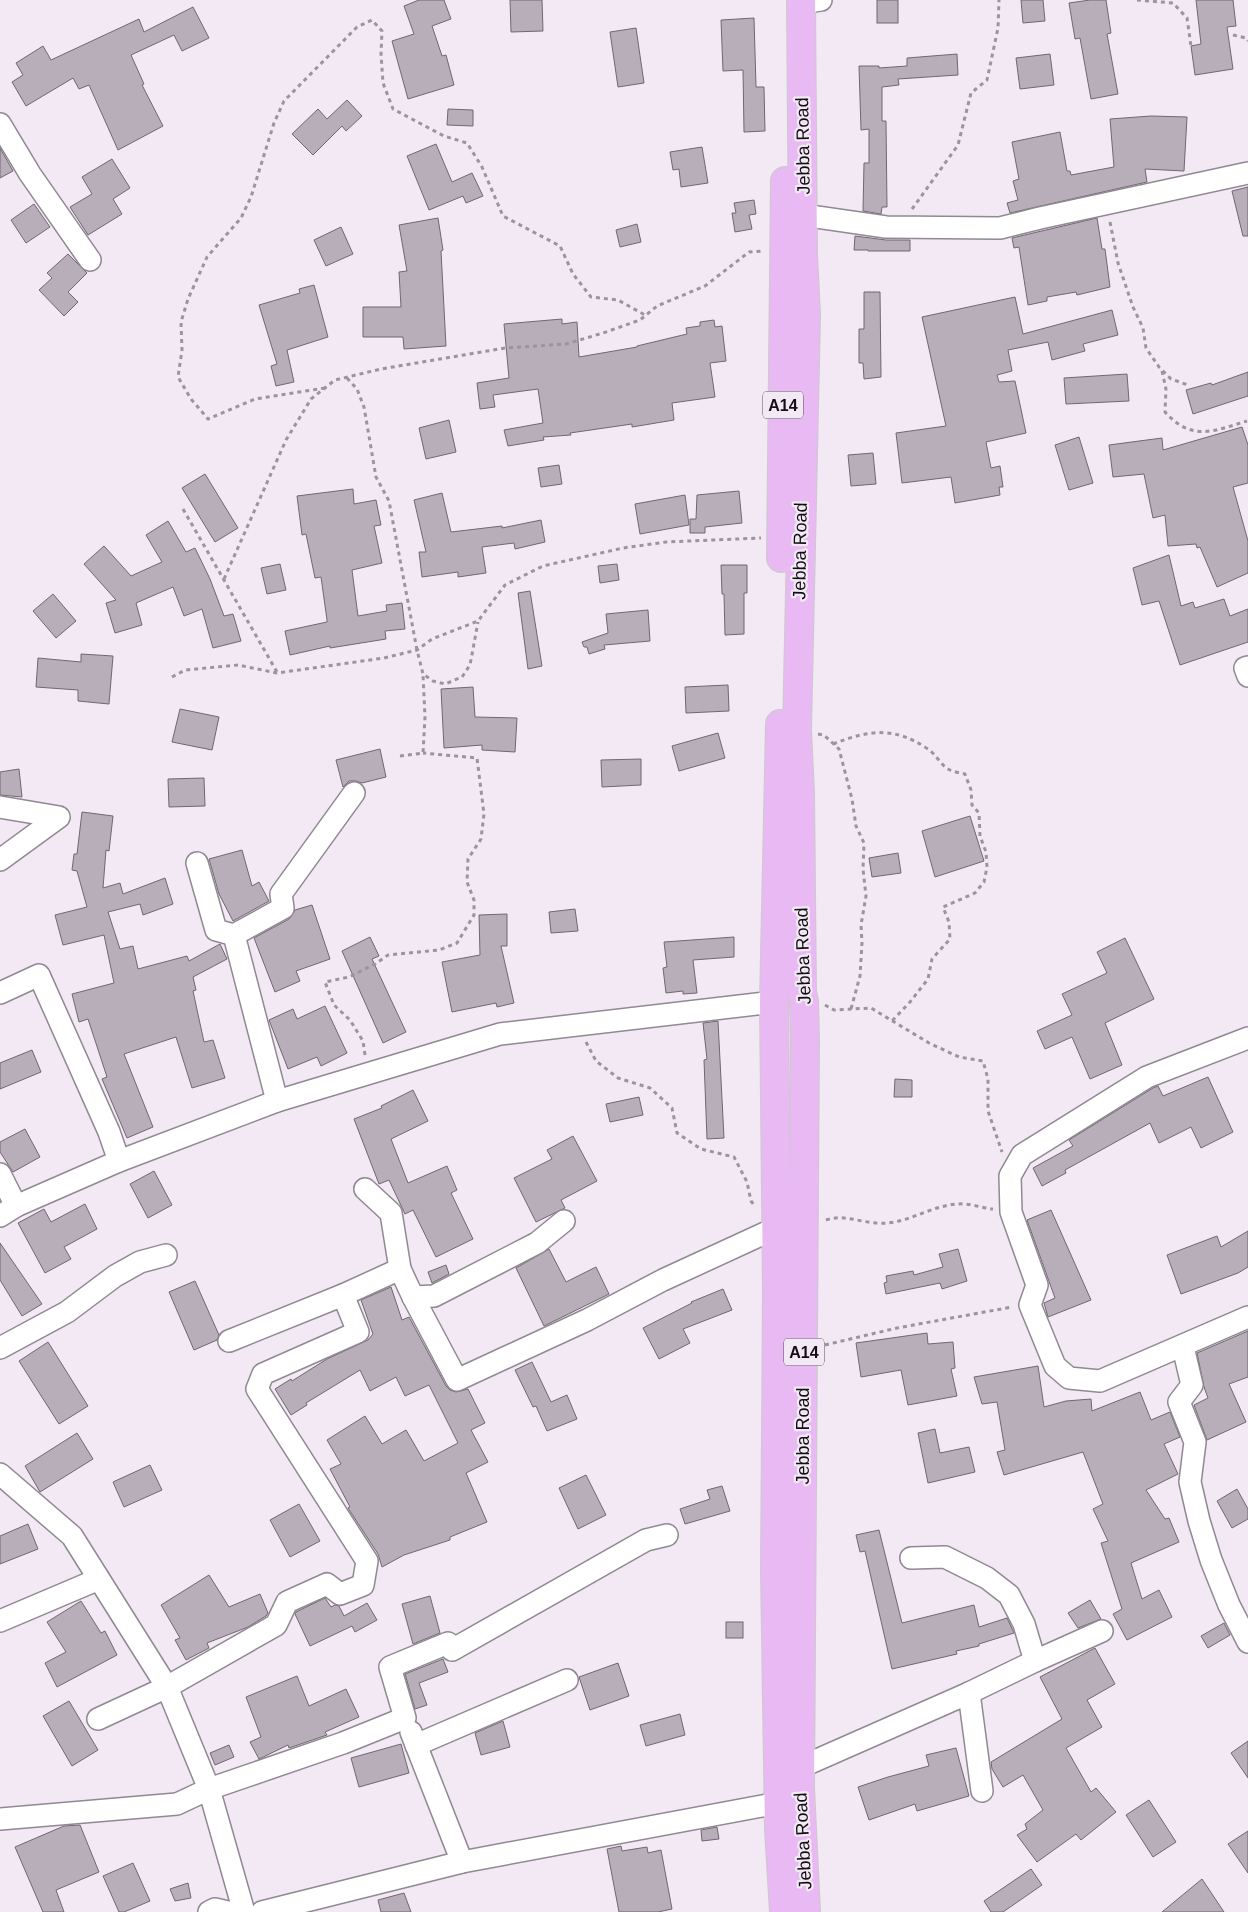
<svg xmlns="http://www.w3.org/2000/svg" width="1248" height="1912" font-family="Helvetica,sans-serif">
<rect width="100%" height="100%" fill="#f2e9f4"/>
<g fill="#b7aeb9" stroke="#706771">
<path d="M419,0H444L451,19L432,26L442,56L446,55L454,85L408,99L392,41L414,34L404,6Z"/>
<path d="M510,0H542L543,31L511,32Z"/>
<rect x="877" y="0" width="21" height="23"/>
<path d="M1021,0H1043L1045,21L1023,23Z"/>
<path d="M1090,0H1106L1111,33L1107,34L1118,94L1091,99L1080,38L1075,39L1069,3Z"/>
<path d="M1196,0H1233L1236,26L1227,27L1233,69L1195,75L1191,46L1201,44Z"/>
<path d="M193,7L209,38L182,51L174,35L131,55L144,84L142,85L163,126L118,150L89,85L79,89L73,78L26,106L12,82L23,75L16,63L43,46L51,60L139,19L144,32Z"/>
<path d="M754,18L756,87H764L765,131L744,132L743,70L723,71L721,20Z"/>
<path d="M636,28L644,83L618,87L610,32Z"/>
<path d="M957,54L958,75L898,79L899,85L882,87V121H886L887,207H882L881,214L863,211L864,163H869V129L861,130L859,66H879V68L907,66V58Z"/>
<path d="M1050,54L1054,85L1020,89L1016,58Z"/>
<path d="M347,100L362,116L346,131L342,126L313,155L292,134L318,109L327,119Z"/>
<path d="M448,109L473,110V126L447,125Z"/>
<path d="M1151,116L1187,117L1184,171L1145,169L1147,182L1010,213L1007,203L1018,200L1013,181L1019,179L1012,142L1060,132L1067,171H1070L1071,175L1114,167L1110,119Z"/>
<path d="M436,144L452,182L472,173L483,196L466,203L463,196L429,210L407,156Z"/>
<path d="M702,147L708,183L681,187L679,169L673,170L670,152Z"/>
<path d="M0,148L13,171L0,178Z"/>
<path d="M112,159L130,188L113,199L122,214L88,235L70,207L92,194L82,177Z"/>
<path d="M1248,187V236H1243L1232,191Z"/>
<path d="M754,200L756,214L749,215L752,229L735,232L732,213H736L734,203Z"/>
<path d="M34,204L50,227L26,243L11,220Z"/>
<path d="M438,218L443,250L441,251L446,346L404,349L403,337H363V307H401L399,272L407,271L399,225Z"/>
<path d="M1097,218L1102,249H1105L1110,287L1077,295L1076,292L1047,297V301L1028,305L1019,247L1014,248L1012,238Z"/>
<path d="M637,224L641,242L620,247L616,230Z"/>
<path d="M341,227L353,254L326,266L314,240Z"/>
<path d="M855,236L886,240H910V251H868V250H854Z"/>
<path d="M68,254L87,273L68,292L78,302L64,316L39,290L52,278L47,273Z"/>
<path d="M314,285L328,337L287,350L294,382L276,386L271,366L277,364L259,305L300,293L299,289Z"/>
<path d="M864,292H880L881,377L864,379L863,363H859V329H864Z"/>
<path d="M1015,297L1023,334L1112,310L1118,335L1083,344L1085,351L1052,360L1048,342L1008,350L1012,371L997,375L999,382L1015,381L1026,433L986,442L991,468L1000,466L1003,487H999L1000,495L955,503L951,477L902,483L896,433L946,426L922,317Z"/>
<path d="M562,319V324L577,322L579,357L637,347V346L687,334L686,328L700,326V322L714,320L715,327L722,326L726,361L710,363L715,397L672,403L674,420L632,427V424L570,433L571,435L543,437L544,440L508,446L504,430L543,423L538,389L493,395L495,407L480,409L477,383L509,378L504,324Z"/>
<path d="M1248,372V396L1193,414L1186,390L1211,383L1212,385Z"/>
<path d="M1127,374L1129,401L1066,404L1064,378Z"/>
<path d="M449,420L456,452L426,459L419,428Z"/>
<path d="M1242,427L1248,445V483L1233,487L1248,541V573L1217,587L1200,547L1197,548L1196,544L1168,546L1165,515L1153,518L1144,474L1113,477L1109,445L1162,438L1163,450Z"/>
<path d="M1079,437L1093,483L1069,490L1055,445Z"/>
<path d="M873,453L876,484L851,486L848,455Z"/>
<path d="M559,465L562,484L541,487L538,468Z"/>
<path d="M205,474L238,528L215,542L182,488Z"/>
<path d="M353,489L354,504L376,500L381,525L374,526L382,563L352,570L358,616L387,611L386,605L402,603L405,629L385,631L386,639L330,648V646L290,655L285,631L327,622V620L321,577L315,578L306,534L302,535L297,496Z"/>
<path d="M739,491L742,523L705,527V533H690V519H696L697,495Z"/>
<path d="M442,493L451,532L502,526V528L541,520L545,542L515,549L514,543L482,547L486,573L458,577V572L422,577L419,552H426L414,500Z"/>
<path d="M685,495L689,525L640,534L635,504Z"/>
<path d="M168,521L186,552L195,548L210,579L224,616L233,614L241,641L213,648L202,609L184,616L173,587L136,603L142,625L115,633L106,603L116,600L84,564L104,546L131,576L162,562L146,535Z"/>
<path d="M1169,555L1181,606L1193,602L1195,608L1224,599L1230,616L1248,609V642L1180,665L1159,601L1142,605L1133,568Z"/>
<path d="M280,564L286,590L267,594L261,568Z"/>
<path d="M617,564L619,580L600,583L598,566Z"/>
<path d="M721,565H747V593H744V634L725,635L724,594H722Z"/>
<path d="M530,591L542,666L528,669L518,593Z"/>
<path d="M53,594L76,621L56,638L33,611Z"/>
<path d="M648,610L650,641L604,645L605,649L589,654L587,647H584L582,642L608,633L606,614Z"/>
<path d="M81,654L113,656L109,704L78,701V690L36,687L38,658L81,662Z"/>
<path d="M728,685L729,711L686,713L685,687Z"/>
<path d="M473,687L475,717L517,718L515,752L482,750V745L444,748L441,689Z"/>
<path d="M180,709L219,717L212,750L172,742Z"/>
<path d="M718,733L725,758L679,771L672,746Z"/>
<path d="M380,749L386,777L362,783L356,781H349L343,787L336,760Z"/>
<path d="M641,759V785L602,787L601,760Z"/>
<path d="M19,769L22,797L0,795V772Z"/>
<path d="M204,778L205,806L169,807L168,779Z"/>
<path d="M82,812L113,816L109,851L106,850L103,888L120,883L123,894L165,878L173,904L143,915L140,904L108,912L120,949L133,946L138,969L187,956L189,961L220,944L227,959L193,977L196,990L193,991L204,1042L213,1040L225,1078L192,1088L176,1037L124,1054L153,1127L127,1138L102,1079L107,1077L88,1019L79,1022L72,994L114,983L104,935L63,945L55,915L87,907L77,871L72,870L74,854H77Z"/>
<path d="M970,816L984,861L935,877L922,831Z"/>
<path d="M242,850L252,886L259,882L269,901L233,921L219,894L209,859Z"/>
<path d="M898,853L901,873L872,877L869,858Z"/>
<path d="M312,905L330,959L296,971L300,981L275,992L254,938L289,919L295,910Z"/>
<path d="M575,909L578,931L551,933L549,912Z"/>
<path d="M507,914V946H501L514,1003L497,1007L496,1003L452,1012L442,962L480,955L479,915Z"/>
<path d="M370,937L379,956L372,959L406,1032L383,1043L342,951Z"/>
<path d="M734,937V957L693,960L697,993L683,994V991L666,993L663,968L667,967L664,942Z"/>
<path d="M1125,938L1154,999L1105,1023L1122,1065L1090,1079L1072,1037L1045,1049L1037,1031L1072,1015L1062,994L1107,973L1097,952Z"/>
<path d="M325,1006L347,1053L321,1066L317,1057L288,1069L269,1020L293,1009L297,1019Z"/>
<path d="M718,1021L724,1138L707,1139L704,1060L707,1059L703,1023Z"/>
<path d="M32,1050L41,1072L0,1089V1063Z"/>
<path d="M1208,1077L1233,1132L1201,1148L1191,1127L1159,1143L1150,1123L1065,1170L1066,1173L1042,1186L1033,1168L1073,1146L1069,1140L1153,1088L1158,1086L1163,1096Z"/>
<path d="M895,1079L912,1080V1097H894Z"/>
<path d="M413,1090L428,1121L391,1139L408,1183L447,1166L457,1190L451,1193L473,1239L436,1257L413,1210L405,1214L389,1180L379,1184L354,1119L382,1108L381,1106Z"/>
<path d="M639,1097L643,1115L610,1122L606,1104Z"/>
<path d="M25,1129L40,1157L13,1172L0,1152V1142Z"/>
<path d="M573,1136L597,1181L561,1200L565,1208L536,1222L514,1178L552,1159L547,1150Z"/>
<path d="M154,1171L172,1205L148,1218L130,1184Z"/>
<path d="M85,1204L97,1229L64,1247L71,1259L45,1273L18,1223L44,1209L51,1222Z"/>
<path d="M1051,1210L1091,1300L1048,1317L1044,1303L1055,1298L1027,1220Z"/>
<path d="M1248,1231V1267L1238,1273L1181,1294L1167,1255L1217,1236L1221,1247Z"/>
<path d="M0,1243L42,1304L22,1316L0,1280Z"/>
<path d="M549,1249L566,1282L596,1267L609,1294L544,1326L516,1268Z"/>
<path d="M958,1249L967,1281L942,1289L940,1283L886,1294L884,1283L887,1282L886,1276L913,1271L914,1275L943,1267L939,1254Z"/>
<path d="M446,1265L449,1274L432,1283L428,1272Z"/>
<path d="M195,1281L219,1335L217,1340L194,1350L169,1292Z"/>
<path d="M391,1287L402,1320L409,1317L446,1386L450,1390L456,1392L468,1389L485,1423L471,1430L488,1462L466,1473L487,1522L450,1537V1540L404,1555L382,1567L378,1554L348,1508L350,1507L330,1469L341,1464L327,1440L365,1416L382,1444L406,1430L424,1461L458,1443L429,1385L405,1396L396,1377L370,1391L360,1370L306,1403L307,1405L291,1415L275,1389L291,1379L292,1381L327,1359L368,1340L373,1334L361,1300Z"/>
<path d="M723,1289L732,1310L683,1329L690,1343L659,1359L643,1328L692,1303L691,1302Z"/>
<path d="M1248,1331V1377L1229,1384L1246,1422L1207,1440L1194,1405L1208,1398L1204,1387L1197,1353Z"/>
<path d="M927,1333L928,1344L953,1342L955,1368L951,1369L957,1396L908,1405L901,1370L861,1377L856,1343Z"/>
<path d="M48,1342L88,1406L59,1424L19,1361Z"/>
<path d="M532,1362L551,1402L567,1395L577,1419L547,1431L536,1406L533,1407L515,1370Z"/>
<path d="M1038,1366L1044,1407L1066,1401L1091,1399L1092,1411L1140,1392L1151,1420L1170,1412L1180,1437L1164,1444L1178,1474L1146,1490L1165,1519L1169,1518L1179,1542L1131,1563L1142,1599L1159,1590L1172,1617L1127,1640L1113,1614L1122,1609L1101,1543L1108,1541L1093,1509L1103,1504L1083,1452L1004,1475L997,1452L1005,1450L997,1402L982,1404L974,1377Z"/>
<path d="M935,1429L940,1453L969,1447L975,1472L928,1483L918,1433Z"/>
<path d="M77,1433L93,1459L40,1492L25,1466Z"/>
<path d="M150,1465L162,1490L124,1507L113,1482Z"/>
<path d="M586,1475L606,1515L578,1529L559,1488Z"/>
<path d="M722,1486L730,1511L685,1524L680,1509L710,1499L707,1490Z"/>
<path d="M1237,1489L1248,1509V1519L1232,1528L1217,1501Z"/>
<path d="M299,1504L320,1541L290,1557L270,1520Z"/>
<path d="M28,1524L38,1549L0,1564V1536Z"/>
<path d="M879,1530L902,1623L974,1605L979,1627L1007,1618L1014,1633L979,1644V1646L956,1651L957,1654L892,1669L865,1551L860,1552L856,1535Z"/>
<path d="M209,1575L229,1607L260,1594L268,1613L266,1616L248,1627L207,1643L209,1648L186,1660L175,1640L180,1638L161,1605Z"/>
<path d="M430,1596L440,1633L413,1644L402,1604Z"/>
<path d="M325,1598L331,1607L335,1605L339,1606L344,1616L367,1603L377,1620L355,1632L352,1626L310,1646L295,1614L296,1612Z"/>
<path d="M1090,1600L1101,1619L1078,1628L1068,1613Z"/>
<path d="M81,1601L101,1633L105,1631L117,1655L57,1687L45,1663L66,1652L47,1622Z"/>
<rect x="726" y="1622" width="17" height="16"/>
<path d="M1224,1623L1230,1635L1208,1648L1201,1636Z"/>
<path d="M1095,1648L1115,1684L1087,1700L1102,1727L1066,1748L1091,1792L1096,1788L1116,1812L1081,1840L1076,1834L1037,1862L1017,1835L1027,1829L1025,1824L1043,1810L1023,1775L1003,1787L992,1769L991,1762L1062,1719L1040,1677Z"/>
<path d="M443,1659L448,1672L419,1683L427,1705L415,1709L405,1674Z"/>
<path d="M618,1663L629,1696L590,1710L579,1677Z"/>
<path d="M297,1676L309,1706L346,1689L359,1717L325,1732L327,1735L289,1748L288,1745L259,1759L250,1742L261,1737L246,1697Z"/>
<path d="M69,1701L98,1750L72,1766L43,1716Z"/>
<path d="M680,1714L685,1735L646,1746L640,1725Z"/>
<path d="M503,1721L510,1747L481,1755L475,1733Z"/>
<path d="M1248,1741V1778L1231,1753Z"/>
<path d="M401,1744L409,1773L359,1787L351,1758Z"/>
<path d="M229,1745L234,1757L215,1765L210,1753Z"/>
<path d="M956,1748L969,1796L917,1811L915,1804L869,1820L858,1787L888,1777L929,1766L926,1755Z"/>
<path d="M1149,1800L1176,1842L1153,1857L1126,1815Z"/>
<path d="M80,1825L99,1872L56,1890L64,1912H43L15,1847L64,1826Z"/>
<path d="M717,1827L719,1839L702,1841L701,1830Z"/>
<path d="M1248,1831V1873L1228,1844Z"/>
<path d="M621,1846L622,1851L647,1847L648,1853L661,1850L672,1909L658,1912H619L607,1849Z"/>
<path d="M133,1863L150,1901L124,1912H119L103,1876Z"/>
<path d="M1031,1869L1042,1885L1003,1912H991L984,1901Z"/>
<path d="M1202,1879L1224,1912H1162Z"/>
<path d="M188,1883L191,1898L175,1901L170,1889Z"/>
<path d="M404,1893L411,1912H381L378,1900Z"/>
</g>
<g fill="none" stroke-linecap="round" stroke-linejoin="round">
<g stroke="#908892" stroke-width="24">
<g id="minor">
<path d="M801,3L821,0"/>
<path d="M0,124L30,174L90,260"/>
<path d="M803,215L886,227L1000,228L1040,218L1248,173"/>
<path d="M1248,667L1245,668L1248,676"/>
<path d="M0,807L59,817L0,860"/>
<path d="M197,863L216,930L234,935L277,1101"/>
<path d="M234,935L283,908L281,894L354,793"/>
<path d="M0,993L39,975L109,1132L119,1161"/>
<path d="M1248,1038L1147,1077L1022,1155L1010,1176L1011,1212L1037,1285L1030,1305L1055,1366L1069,1378L1100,1381L1248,1317"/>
<path d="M0,1174L16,1206"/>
<path d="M0,1216L16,1206L119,1161L277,1101L500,1034L774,1002"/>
<path d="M400,1269L413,1297L434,1296L537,1243L564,1221"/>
<path d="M343,1295L400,1269L391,1213L365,1189"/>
<path d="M413,1297L457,1380L587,1320L663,1280L776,1228"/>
<path d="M229,1341L343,1295L358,1332L263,1374L257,1389L367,1561L363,1585L340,1594L327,1584L287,1602L276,1625L167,1687L209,1789L244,1912"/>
<path d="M1183,1347L1192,1385L1179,1402L1195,1442L1190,1482L1199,1521L1211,1560L1229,1605L1248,1642"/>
<path d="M0,1348L67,1312L115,1276L140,1262L166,1255"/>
<path d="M0,1474L72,1536L167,1687L98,1719"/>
<path d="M0,1621L99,1579"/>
<path d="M1035,1661L1102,1631"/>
<path d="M969,1693L982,1791"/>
<path d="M411,1732L462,1862"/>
<path d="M416,1745L567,1680"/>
<path d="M801,1767L969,1693L1035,1661L1024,1624L1009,1595L987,1578L945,1557L911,1558"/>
<path d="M0,1819L177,1804L209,1789L343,1743L405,1718L390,1667L448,1643L452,1650L646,1540L667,1535"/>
<path d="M209,1912L215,1909L228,1912"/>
<path d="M262,1912L462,1862L778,1803"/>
</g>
</g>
<g stroke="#cbcacb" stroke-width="30">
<g id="highway">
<path d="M801,0L803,253L806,316L797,730L800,793L802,992L804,1002L805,1039L800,1788L806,1912"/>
<path d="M781,558L785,181"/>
<path d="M780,724L774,1002L777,1293L775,1571L779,1829L784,1912"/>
</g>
</g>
<g stroke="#9a949c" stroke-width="3" stroke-dasharray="4 4" stroke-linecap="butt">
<path d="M1137,0L1173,3L1187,18L1191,46"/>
<path d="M1233,35L1246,38L1248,41"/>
<path d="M912,209L958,145L971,93L987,80L998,28L999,0"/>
<path d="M1110,222L1118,263L1133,307L1143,328L1146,348L1159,367L1171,379L1188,385"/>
<path d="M1162,371L1166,389L1165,412C1192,442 1214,431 1247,421"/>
<path d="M347,378L357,389L364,407L376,477L389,501L417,650L423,674L433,681L445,684L462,677L470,665L478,622"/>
<path d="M325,388L255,399L208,419L191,399L178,377L182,350L181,322L188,299L207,257L241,218L251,197L274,123L284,101L357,27L372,20L382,31L381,54L383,83L393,109L444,136L467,143L482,167L503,216L560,246L573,274L591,297L618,300L645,315"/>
<path d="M183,509L277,672"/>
<path d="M224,579L286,440L311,399L335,380L381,369L505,348L566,344L603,333L640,320L657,306L705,286L749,252L763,251"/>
<path d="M172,677L185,670L238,665L277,673L384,658L417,650L432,639L478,621L505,585L543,566L623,548L666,542L761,538"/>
<path d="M818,734L824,735L839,749L852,799L856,826L864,843L863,869L866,896L861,925L862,943L860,976L851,1009"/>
<path d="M833,744C869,730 894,726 928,749C936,754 941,766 950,770C954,772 960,773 965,774L971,790L972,805L979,813L980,836L986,852L987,867L984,882L975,893L943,907L949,922L950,939L932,959L928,979L910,1002L892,1021"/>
<path d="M400,756L423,753L425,717L423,675"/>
<path d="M825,1005L834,1010L871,1008L929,1043L959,1057L983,1061L988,1079V1111L1002,1152"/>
<path d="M586,1042L596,1061L618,1078L650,1088L672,1108L677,1133L701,1149L734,1157L747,1182L751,1201L754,1205"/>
<path d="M365,1055L363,1041L350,1020L334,1005L325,982L349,977L375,964L388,955L439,950L457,943L474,915V900L467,882L468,859L481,839L484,814L477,758L423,753"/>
<path d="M826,1220C843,1214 859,1222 876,1223C905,1226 930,1205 959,1204C969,1203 982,1208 993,1209"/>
<path d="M825,1345L897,1328L1012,1307"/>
</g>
<use href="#minor" stroke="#fff" stroke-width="21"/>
<use href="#highway" stroke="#e8b9f3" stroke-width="28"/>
</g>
<g text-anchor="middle" stroke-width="4.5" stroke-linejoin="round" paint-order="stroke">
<g fill="#f2e9f4" stroke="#555056" stroke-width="1">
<rect x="763" y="391.5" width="40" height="27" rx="4"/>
<rect x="784" y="1338.5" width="40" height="27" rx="4"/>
</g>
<g font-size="16" font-weight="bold" fill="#120f13">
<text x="783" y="411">A14</text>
<text x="804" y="1358">A14</text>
</g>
<g font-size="18" fill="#120f13" stroke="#f2e9f4">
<text transform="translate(803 146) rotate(-91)" y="6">Jebba Road</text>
<text transform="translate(800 551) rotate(-89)" y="6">Jebba Road</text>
<text transform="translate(803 956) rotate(-92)" y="6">Jebba Road</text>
<text transform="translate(803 1436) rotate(-90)" y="6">Jebba Road</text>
<text transform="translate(803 1841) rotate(-93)" y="6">Jebba Road</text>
</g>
</g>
</svg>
